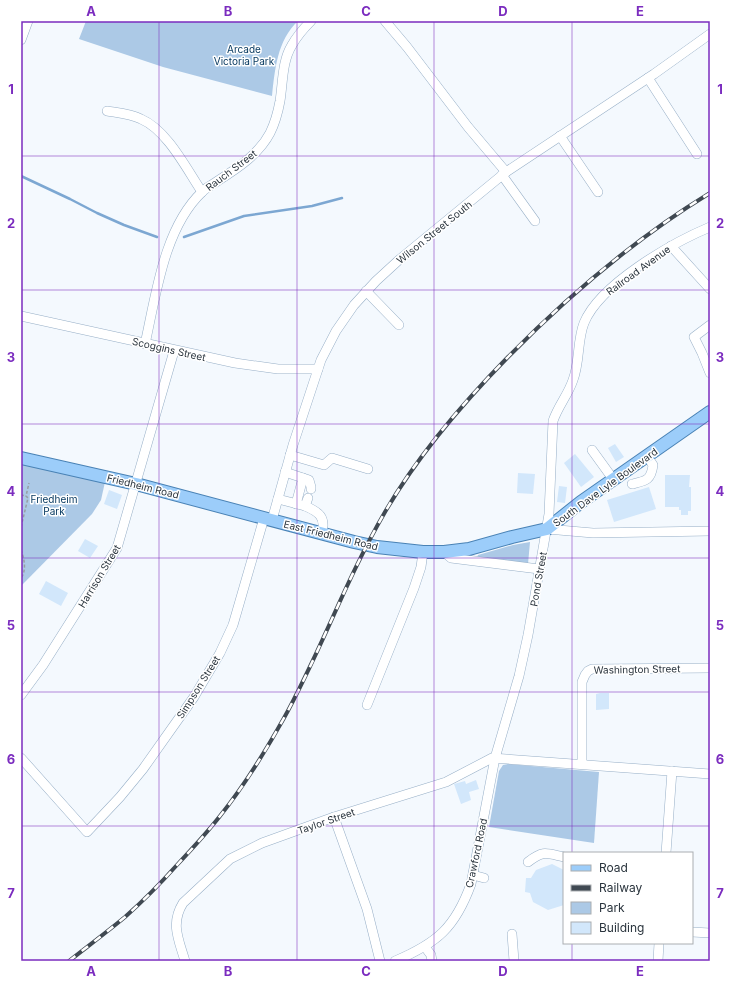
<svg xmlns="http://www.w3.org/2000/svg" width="731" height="982" font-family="Inter,sans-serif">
<rect width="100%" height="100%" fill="#f4f9fe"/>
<g fill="#acc9e6">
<path d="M86,21H298C277,41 275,69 272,96L163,67L79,39Z"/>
<path d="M21,463L105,482L101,500L92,514L21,586Z"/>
<path d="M530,542L528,564L477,557L478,555L513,545Z"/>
<path d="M508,764L599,772L594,843L489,827L499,771L503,765Z"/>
</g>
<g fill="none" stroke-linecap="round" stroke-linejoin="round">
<g stroke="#7ca7d2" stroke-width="2.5">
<path d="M21,176L70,199L97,213L124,225L157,237"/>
<path d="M184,237L244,216L312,206L342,198"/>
</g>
</g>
<g fill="#d2e7fb">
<path d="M615,444L624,457L616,462L608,448Z"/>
<path d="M575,454L594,477L581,487L564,463Z"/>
<path d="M518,473L535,474L533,494L517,493Z"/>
<path d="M665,475H690L689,487H691V511H688V515H681V510H679V507H665Z"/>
<path d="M559,486L567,487L565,503L557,502Z"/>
<path d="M649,487L656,509L614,522L607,500Z"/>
<path d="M109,490L122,495L117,509L104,504Z"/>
<path d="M85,539L98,546L90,558L78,551Z"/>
<path d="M46,581L68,593L61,606L39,594Z"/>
<path d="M600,693H609V709L596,710V694Z"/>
<path d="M476,780L479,789L469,792L471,800L461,804L454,784L465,781L466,784Z"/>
<path d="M552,864L564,870V905L548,910L533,902L530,893L525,892L526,878H531L536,870Z"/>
</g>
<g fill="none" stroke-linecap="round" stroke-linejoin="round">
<g stroke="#97afc7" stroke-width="10">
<g id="minor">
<path d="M385,21L407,47L468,127L506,172"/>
<path d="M21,40L28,21"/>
<path d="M648,78L697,154"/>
<path d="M107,111C119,113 131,114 141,119C167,130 186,168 202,192"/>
<path d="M560,136L598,192"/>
<path d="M502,175L535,221"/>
<path d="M671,246L710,289"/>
<path d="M366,291L399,325"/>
<path d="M21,316L235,363L278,369H318"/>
<path d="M710,325L694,337L702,353L710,373"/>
<path d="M145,344C156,295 164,228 202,192C207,187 214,184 219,180C238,168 259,154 270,133C275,123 278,112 280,101C283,82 282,61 292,45C297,36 304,28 311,21"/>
<path d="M592,450L613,479"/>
<path d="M290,455L324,465L332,458L368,469"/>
<path d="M285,472L309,480L311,487V489"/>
<path d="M632,484C645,481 651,481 653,465L647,456"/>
<path d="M278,499L305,506L308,498"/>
<path d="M296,504L303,478"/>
<path d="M305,506C319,512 326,517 322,533"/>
<path d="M272,520L293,445L321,360L336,331L354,305L376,281L400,259L506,172L654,74L710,34"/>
<path d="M547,529L593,533L710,531"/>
<path d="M444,552L451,558L539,569"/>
<path d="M21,695L43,665L117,548L174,351"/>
<path d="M367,705L414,588L421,567L423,552"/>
<path d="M21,758L87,832L120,797L143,769L194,697L220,653L233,625L264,518"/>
<path d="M582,764V682L585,675L588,671L592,669L710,668"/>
<path d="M334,817L367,909L380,961"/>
<path d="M666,853L672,771"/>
<path d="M528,862C543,850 546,853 564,857"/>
<path d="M473,875L484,878"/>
<path d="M692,932L710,933"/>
<path d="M512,934L514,961"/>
<path d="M425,947L431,955L432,961"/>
<path d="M185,961C179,940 170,924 183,903L230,859L262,843L334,817L446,782L492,758L710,774"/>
<path d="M395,961C437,943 455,928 471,884L495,758L519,676L528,635L549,514L553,421C558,406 568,395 573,380C580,362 577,341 584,323C600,284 672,243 710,227"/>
<path d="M658,961L659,943"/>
</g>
</g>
<g stroke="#4982b5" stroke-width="14">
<path id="major" d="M21,458L136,484L354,542L377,547L423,552H444L469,549L512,537L547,529L581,502L710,412"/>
</g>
<g stroke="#969ea4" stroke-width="1.5" stroke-dasharray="3 2" stroke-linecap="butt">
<path d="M21,495L26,496"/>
<path d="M21,527L28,498L26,496L29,483"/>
<path d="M21,550C24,558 27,570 21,578"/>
</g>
<use href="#minor" stroke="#fff" stroke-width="9"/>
<use href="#major" stroke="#9ccdfa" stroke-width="12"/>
<g stroke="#404952" stroke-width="4">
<path id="rail" d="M69,961C88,946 107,932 125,917C143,901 160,884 176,866C191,850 206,834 220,816C244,786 265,752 284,718C321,651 346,579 385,512C418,455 462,404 508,357C569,295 636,238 710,193"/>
</g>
<use href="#rail" stroke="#fff" stroke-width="2.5" stroke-dasharray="8" stroke-linecap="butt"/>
</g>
<path fill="none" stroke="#7b2cbf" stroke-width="1" stroke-opacity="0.55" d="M159,21V961M297,21V961M434,21V961M572,21V853M21,156H710M21,290H710M21,424H710M21,558H710M21,692H710M21,826H710M572,943V961"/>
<g text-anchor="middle" stroke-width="3" stroke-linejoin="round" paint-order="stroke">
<g font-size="10" fill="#00345c" stroke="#fff">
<text x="244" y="53">Arcade<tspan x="244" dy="12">Victoria Park</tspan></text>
<text x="54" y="503">Friedheim<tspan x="54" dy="12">Park</tspan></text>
</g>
<g font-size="10" fill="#2a343d" stroke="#fff">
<text transform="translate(231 170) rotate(-37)" y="4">Rauch Street</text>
<text transform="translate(434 232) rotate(-39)" y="4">Wilson Street South</text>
<text transform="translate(638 270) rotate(-36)" y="4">Railroad Avenue</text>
<text transform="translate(169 349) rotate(13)" y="4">Scoggins Street</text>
<text transform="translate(143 486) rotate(14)" y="4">Friedheim Road</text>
<text transform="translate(605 487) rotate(-36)" y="4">South Dave Lyle Boulevard</text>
<text transform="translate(331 535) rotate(14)" y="4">East Friedheim Road</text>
<text transform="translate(99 576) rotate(-59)" y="4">Harrison Street</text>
<text transform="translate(538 579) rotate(-80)" y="4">Pond Street</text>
<text transform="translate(637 669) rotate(-1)" y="4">Washington Street</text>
<text transform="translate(198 687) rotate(-58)" y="4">Simpson Street</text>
<text transform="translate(326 821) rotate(-19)" y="4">Taylor Street</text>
<text transform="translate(476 853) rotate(-78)" y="4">Crawford Road</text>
</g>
</g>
<rect width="731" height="982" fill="none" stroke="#ffffff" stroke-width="44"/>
<rect x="563" y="852" width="130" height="92" fill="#ffffff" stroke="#aaaeb1"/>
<rect x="571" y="865" width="20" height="6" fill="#9ccdfa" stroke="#aaaeb1"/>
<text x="599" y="872" font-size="12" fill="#2a343d">Road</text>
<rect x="571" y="885" width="20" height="6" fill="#404952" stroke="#aaaeb1"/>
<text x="599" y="892" font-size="12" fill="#2a343d">Railway</text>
<rect x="571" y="902" width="20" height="12" fill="#acc9e6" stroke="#aaaeb1"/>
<text x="599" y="912" font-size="12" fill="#2a343d">Park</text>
<rect x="571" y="922" width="20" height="12" fill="#d2e7fb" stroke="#aaaeb1"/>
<text x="599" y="932" font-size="12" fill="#2a343d">Building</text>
<rect x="22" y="22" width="687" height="938" fill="none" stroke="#7b2cbf" stroke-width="1.5"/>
<g font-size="13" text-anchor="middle" font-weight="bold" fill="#7b2cbf">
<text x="91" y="16">A</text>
<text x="228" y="16">B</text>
<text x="366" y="16">C</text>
<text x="503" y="16">D</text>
<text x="640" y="16">E</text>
<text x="11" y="94">1</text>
<text x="720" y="94">1</text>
<text x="11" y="228">2</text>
<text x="720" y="228">2</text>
<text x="11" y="362">3</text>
<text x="720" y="362">3</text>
<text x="11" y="496">4</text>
<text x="720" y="496">4</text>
<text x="11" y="630">5</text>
<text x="720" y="630">5</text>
<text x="11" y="764">6</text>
<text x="720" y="764">6</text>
<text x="11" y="898">7</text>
<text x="720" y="898">7</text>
<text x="91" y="976">A</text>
<text x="228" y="976">B</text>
<text x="366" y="976">C</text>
<text x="503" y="976">D</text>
<text x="640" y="976">E</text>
</g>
</svg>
